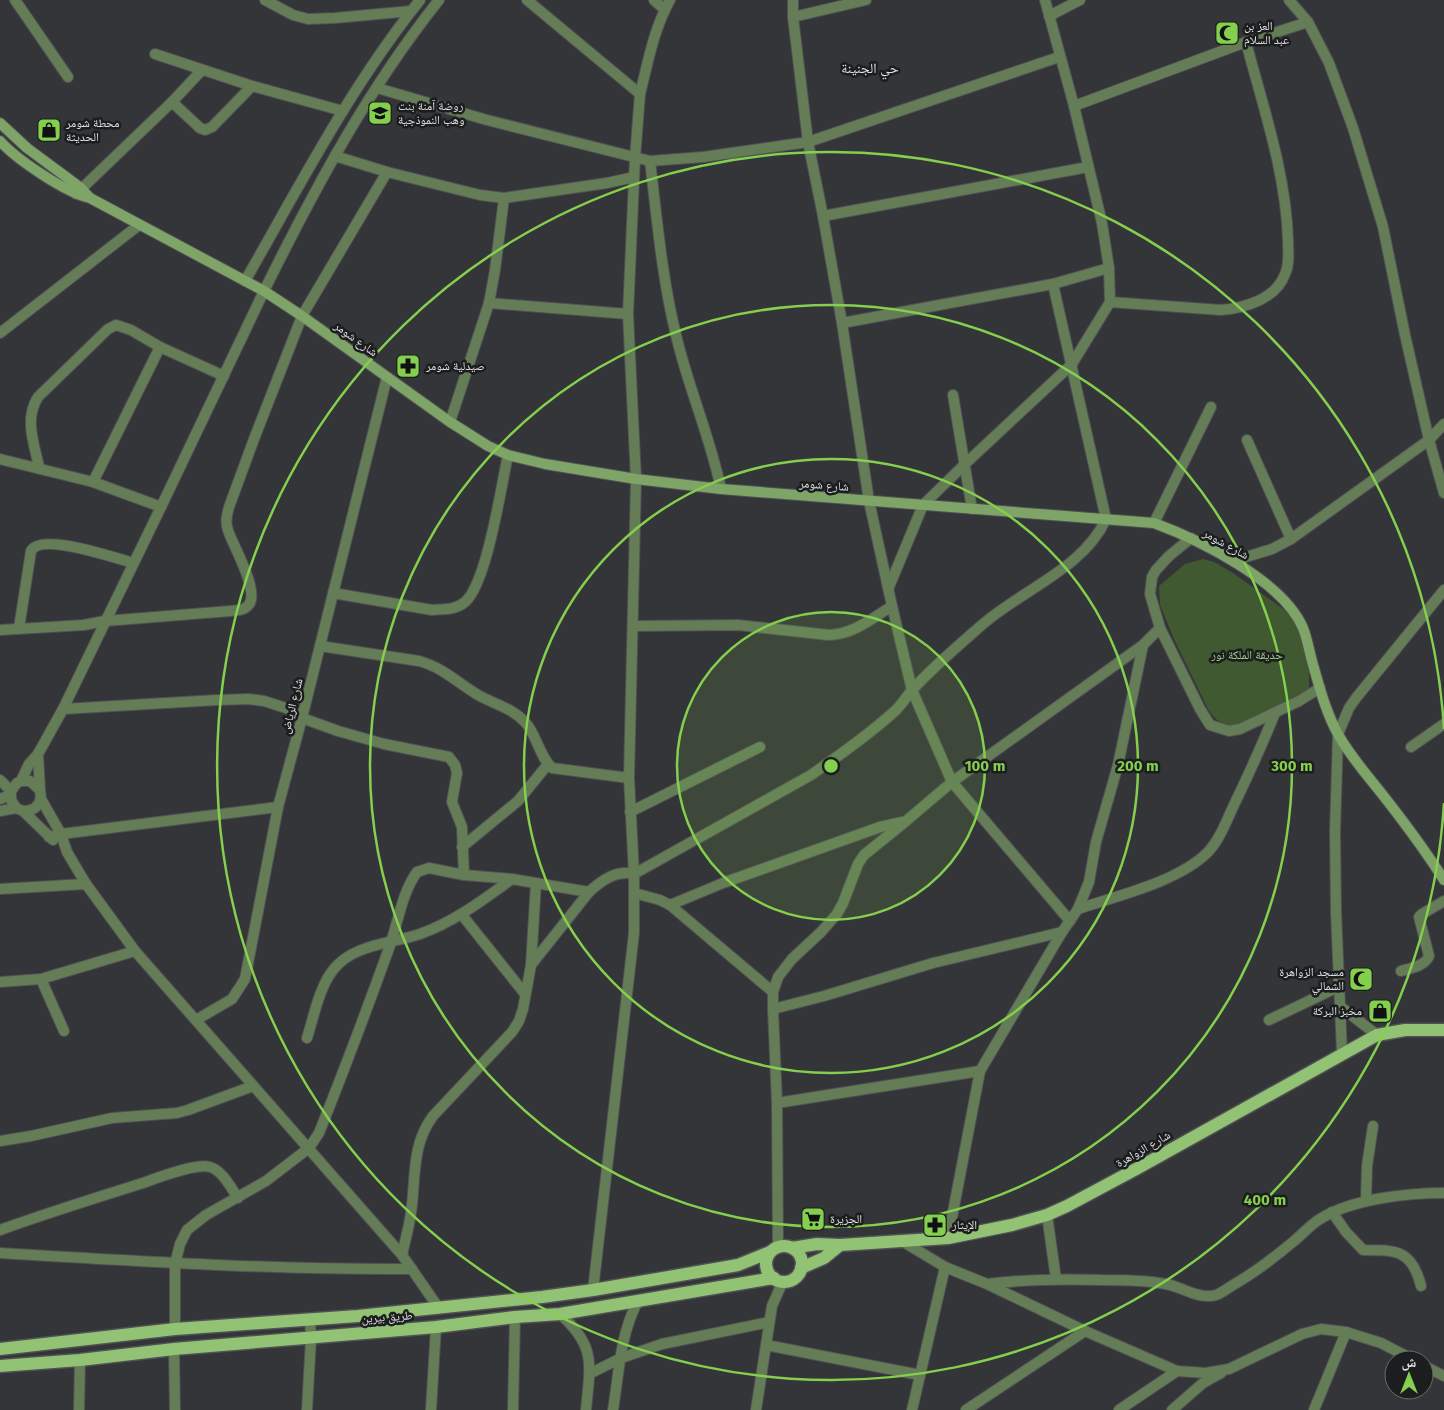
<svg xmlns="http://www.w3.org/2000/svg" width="1444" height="1410" font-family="'Fira Sans','Noto Naskh Arabic',sans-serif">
<rect width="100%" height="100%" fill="#343538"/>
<path fill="#405930" d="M1203,559L1214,562L1233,573L1290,614L1299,624L1309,660V691L1238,731C1223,726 1217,722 1208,709L1174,639L1160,605L1159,586L1185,564Z"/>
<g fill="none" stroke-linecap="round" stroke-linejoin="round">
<g stroke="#505154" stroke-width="12">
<g id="minor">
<path d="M15,0L68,77"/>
<path d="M265,0L293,15L308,19L335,18L411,11"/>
<path d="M527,0L640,94C648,62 654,28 670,0"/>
<path d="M654,0L665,10"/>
<path d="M793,0V17L808,142L823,216L842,323L869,501L892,606L912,690L952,782L1070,921"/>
<path d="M1289,0L1308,22L1329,63L1353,128L1383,227L1405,335L1429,440L1444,493"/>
<path d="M1049,16L1080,0"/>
<path d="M793,17L866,0"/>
<path d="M155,54L252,86L343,111"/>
<path d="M377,88L487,120L650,161L703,157L808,142L1059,57"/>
<path d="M172,102L200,128L205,130L212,127L252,86"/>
<path d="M1074,106L1246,42L1308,22"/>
<path d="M335,156L387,172L480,195L504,198L495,270L489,303L450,422"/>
<path d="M650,161C657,219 662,278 676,335C688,387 710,436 721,489"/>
<path d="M76,194L172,102L202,70"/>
<path d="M504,198L607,183L634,177"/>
<path d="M823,216L1088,167"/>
<path d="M1110,302L1221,310C1245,308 1276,299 1285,274C1290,264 1288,252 1288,240C1286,173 1263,107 1246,42"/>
<path d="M489,303L628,314"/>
<path d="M842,323L1053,284L1109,268"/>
<path d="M0,333L139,225"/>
<path d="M953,395L972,509"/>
<path d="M1247,440L1291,539"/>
<path d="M0,459L93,482L161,507"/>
<path d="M39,467C34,443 24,419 38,397L108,329L116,325L131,330L160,347L224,376"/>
<path d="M93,482L160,347"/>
<path d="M1154,523L1211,407"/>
<path d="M1191,538L1169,556L1156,570L1152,577L1150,594L1160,628L1200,709L1210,725L1229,731L1240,729L1299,701L1320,688"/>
<path d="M1233,561L1272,549L1291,539L1429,440L1444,424"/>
<path d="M889,587L923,505L964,465L1072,364L1110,302L1109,268L1102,223L1074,106L1045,0"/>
<path d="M333,593L432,610C444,609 456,610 465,602C487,583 501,487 508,455"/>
<path d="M633,626L738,625L829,635C854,634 871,619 892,606"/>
<path d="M19,628L31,551C41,532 115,558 133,563"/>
<path d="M0,630L84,625L105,621L230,611C235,610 241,611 245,608C265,598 232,545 228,530C225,522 227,515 229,507L254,439L302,316L387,172"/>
<path d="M320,646L419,661C442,667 458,683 478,695C494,704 512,708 525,722C537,735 539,756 552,768L629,778"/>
<path d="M63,709L217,700L249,699L264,701L292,710L302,718L338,731L384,744L449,757L455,765L457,773L452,802L462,827L464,875"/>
<path d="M1411,747L1444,724"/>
<path d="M38,754L40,790"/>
<path d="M0,780L11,791"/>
<path d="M21,781L29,764L38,754L63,709L161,507L264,291"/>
<path d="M0,799L10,795"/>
<path d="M41,799L61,834L67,852L86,884L135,951L402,1255L438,1307"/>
<path d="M0,811L16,808"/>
<path d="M23,811C36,811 43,803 40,790L30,781H21L17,783L11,791V800L16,808L23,811L53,840"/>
<path d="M630,812L760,747"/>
<path d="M49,837L61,834L278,807"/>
<path d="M462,847L518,801L548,764"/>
<path d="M0,889L86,884"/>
<path d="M634,893L660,900L670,905L773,992"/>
<path d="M670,905L723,883L880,827L902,822"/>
<path d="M1078,909C1117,896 1177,882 1207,853C1219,841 1226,822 1233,807C1248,776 1262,745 1275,713"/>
<path d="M462,915L525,994"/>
<path d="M531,965L589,892C602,880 616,870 634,874L811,775C840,755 870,734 896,710C902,704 907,696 913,689C934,666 959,645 983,624C1022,590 1084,568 1106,519L1053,284"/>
<path d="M1401,971C1411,968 1425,966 1429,956L1419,917L1422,914L1444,901"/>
<path d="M41,979L64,1031"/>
<path d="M0,982L41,979L135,951"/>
<path d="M1341,1007L1377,1035"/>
<path d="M773,1009L824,996L933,963L1062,932"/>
<path d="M196,1020L232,999L245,979L278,807L302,718L387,377"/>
<path d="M1269,1020L1340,986"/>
<path d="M307,1038C314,1016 319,988 333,970C353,944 391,944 420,934C454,922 483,900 512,879"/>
<path d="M1342,1053L1336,912L1335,832L1338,734L1349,708L1356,698L1444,590"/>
<path d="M777,1103L980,1071"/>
<path d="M0,1141L31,1136L112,1118L177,1113L188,1110L253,1086"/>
<path d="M1366,1201L1367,1166L1373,1126"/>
<path d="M1332,1212L1346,1232L1363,1250C1397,1250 1412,1250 1421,1286"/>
<path d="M1047,1215L1056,1279"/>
<path d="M0,1230C47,1213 95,1198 143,1183C157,1178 196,1163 210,1167C222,1170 231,1188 238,1198"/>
<path d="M948,1238L980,1071L1062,932L1078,909L1089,882L1096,842L1118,765L1143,645"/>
<path d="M902,1241L945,1267L987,1284L1085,1331L1177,1371L1206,1373L1229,1369L1302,1334L1321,1329L1346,1332L1381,1343L1414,1360"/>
<path d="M778,1247L777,1103L773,1009V992L778,977L792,959L821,932L837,914L843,903L858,864L864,855L906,821L952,782L1143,645L1160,628"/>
<path d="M0,1253C137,1261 274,1270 412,1269"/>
<path d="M402,1255C405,1241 409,1227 411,1213C416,1179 411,1145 433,1116L512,1032L519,1021L523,1009L531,965L536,883"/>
<path d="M988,1284C1026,1279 1064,1279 1102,1280C1123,1280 1145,1280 1166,1284C1182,1287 1200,1300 1216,1295C1222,1293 1228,1288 1233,1285C1254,1273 1275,1257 1294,1241C1303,1234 1310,1225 1320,1219C1352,1199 1406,1193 1444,1193"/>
<path d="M593,1290L634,933V874L629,778L636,479L628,314L635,158L640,94"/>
<path d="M175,1329V1264L180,1244L187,1230L206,1215L266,1181L309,1148L319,1133C343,1073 366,1012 388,951C398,925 401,894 417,872L429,868L464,875L512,879L589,892"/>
<path d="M766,1345L920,1375"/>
<path d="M174,1349L175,1410"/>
<path d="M1424,1366L1444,1376"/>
<path d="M589,1374L621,1358L662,1344L769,1322"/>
<path d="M79,1410L80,1360"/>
<path d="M307,1410L311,1338L310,1320"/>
<path d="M431,1410L436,1327"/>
<path d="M513,1410L515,1317"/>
<path d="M756,1410L772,1306L783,1281"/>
<path d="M912,1410L945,1267"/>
<path d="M966,1410L1085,1331"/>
<path d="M1119,1410L1177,1371"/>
<path d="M1172,1410L1203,1383L1221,1373"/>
<path d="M1314,1410L1346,1332"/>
</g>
</g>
<g stroke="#505154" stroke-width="12">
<g id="tertiary">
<path d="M245,281C300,185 351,86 420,0"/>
<path d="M264,291C314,190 368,89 439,0"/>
<path d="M560,1314C597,1347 590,1365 586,1410"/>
<path d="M613,1410C619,1373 620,1334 638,1301"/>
</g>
</g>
<g stroke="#505154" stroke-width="12">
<g id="secondary">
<path d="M0,123L27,148L81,188L89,197"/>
<path d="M0,141C16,159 66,193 90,198L264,291L302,316L450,422L488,446L508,455L545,464L636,479L721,489L1154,523C1200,540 1283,581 1303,628C1307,638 1309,650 1312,661C1319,686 1326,713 1339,736C1351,757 1367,775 1382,794C1404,822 1425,850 1444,880"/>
</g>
</g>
<g stroke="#505154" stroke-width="15">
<g id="primary">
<circle cx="784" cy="1264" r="18"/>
<path d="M792,1248L817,1244L840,1245L948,1238L1012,1225L1047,1215L1067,1206L1138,1168L1377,1035L1405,1030H1444"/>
<path d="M801,1268L824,1258L840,1245"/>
<path d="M0,1349L175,1329L358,1316L542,1297L593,1290L738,1265L770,1252"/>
<path d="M0,1366L80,1360L174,1349L436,1327L515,1317L560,1314L774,1278"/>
</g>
</g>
<use href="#minor" stroke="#657d57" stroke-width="10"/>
<use href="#tertiary" stroke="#657d57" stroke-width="10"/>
<use href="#secondary" stroke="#7fa468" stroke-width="10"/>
<use href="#primary" stroke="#92c374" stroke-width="12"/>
</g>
<circle cx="831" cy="766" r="154" fill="#84cf4d" fill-opacity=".12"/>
<g fill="none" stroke="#84cf4d" stroke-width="2.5">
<circle cx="831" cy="766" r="154"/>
<circle cx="831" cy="766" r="307"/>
<circle cx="831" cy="766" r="461"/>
<path d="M1444 803A614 614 0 1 1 1444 729"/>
</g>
<defs>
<g id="mosque-square" transform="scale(1.25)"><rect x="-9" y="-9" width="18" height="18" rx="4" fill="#84cf4d" stroke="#1c1d1e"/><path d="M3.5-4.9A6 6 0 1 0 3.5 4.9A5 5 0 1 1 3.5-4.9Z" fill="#111"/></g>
<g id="school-square" transform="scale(1.25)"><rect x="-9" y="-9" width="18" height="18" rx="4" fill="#84cf4d" stroke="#1c1d1e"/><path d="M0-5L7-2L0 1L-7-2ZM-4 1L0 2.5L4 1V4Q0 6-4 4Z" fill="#111"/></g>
<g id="shop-square" transform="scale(1.25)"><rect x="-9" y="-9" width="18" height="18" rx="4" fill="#84cf4d" stroke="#1c1d1e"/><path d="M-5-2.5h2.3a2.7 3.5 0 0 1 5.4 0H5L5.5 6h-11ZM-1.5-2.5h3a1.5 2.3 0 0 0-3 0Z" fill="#111"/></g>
<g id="pharmacy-square" transform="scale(1.25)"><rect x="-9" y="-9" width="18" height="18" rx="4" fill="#84cf4d" stroke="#1c1d1e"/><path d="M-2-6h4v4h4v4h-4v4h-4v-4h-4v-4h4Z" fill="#111"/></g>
<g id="supermarket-square" transform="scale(1.25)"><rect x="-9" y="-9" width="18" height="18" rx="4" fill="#84cf4d" stroke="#1c1d1e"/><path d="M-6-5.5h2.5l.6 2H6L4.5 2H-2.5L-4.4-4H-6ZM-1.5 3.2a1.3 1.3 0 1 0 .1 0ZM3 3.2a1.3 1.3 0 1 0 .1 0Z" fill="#111"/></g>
</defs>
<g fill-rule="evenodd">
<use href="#mosque-square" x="1227" y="33"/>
<use href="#school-square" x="380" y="113"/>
<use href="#shop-square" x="49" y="130"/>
<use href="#pharmacy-square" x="408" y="366"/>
<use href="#mosque-square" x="1361" y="979"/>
<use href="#shop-square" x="1380" y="1011"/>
<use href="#supermarket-square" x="813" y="1219"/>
<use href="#pharmacy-square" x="935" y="1225"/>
</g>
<g text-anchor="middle" stroke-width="5" stroke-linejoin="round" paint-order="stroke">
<g font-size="12" fill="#e2e2e4" stroke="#1c1d1e" text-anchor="start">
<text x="1244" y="30">العز بن<tspan x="1244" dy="14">عبد السلام</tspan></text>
<text x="398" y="110">روضة آمنة بنت<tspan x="398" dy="14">وهب النموذجية</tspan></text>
<text x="66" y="127">محطة شومر<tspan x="66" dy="14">الحديثة</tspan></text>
<text x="426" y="370">صيدلية شومر</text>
<text x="1344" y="976" text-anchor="end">مسجد الزواهرة<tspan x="1344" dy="14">الشمالي</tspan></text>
<text x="1362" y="1015" text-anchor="end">مخبز البركة</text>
<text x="830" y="1223">الجزيرة</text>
<text x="952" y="1229">الإيثار</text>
</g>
<g font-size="12" fill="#e2e2e4" stroke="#1c1d1e">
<text transform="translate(356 339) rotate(36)" y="4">شارع شومر</text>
<text transform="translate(824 485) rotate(4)" y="4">شارع شومر</text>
<text transform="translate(1226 544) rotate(29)" y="4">شارع شومر</text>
<text transform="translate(292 706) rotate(-76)" y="4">شارع الرياض</text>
<text transform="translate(1143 1149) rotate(-30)" y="4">شارع الزواهرة</text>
<text transform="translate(387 1317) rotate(-4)" y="4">طريق بيرين</text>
</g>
<g font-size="12" fill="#a3d088" stroke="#1c1d1e">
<text x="1247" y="659">حديقة الملكة نور</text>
</g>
<g font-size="14" fill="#e2e2e4" stroke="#1c1d1e">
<text x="870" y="73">حي الجنينة</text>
</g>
</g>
<circle cx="831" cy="766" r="8" fill="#84cf4d" stroke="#1c1d1e" stroke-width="2.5"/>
<g font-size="15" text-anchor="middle" font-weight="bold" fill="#84cf4d" stroke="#1c1d1e" stroke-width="5" stroke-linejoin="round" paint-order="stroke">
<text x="985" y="771">100 m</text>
<text x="1138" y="771">200 m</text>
<text x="1292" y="771">300 m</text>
<text x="1265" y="1205">400 m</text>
</g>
<g transform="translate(1409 1375)"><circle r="24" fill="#1c1d1e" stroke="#6b6c6d"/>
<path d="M0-4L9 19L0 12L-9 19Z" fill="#84cf4d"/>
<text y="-8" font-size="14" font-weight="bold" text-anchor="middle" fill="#e2e2e4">ش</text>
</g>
</svg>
